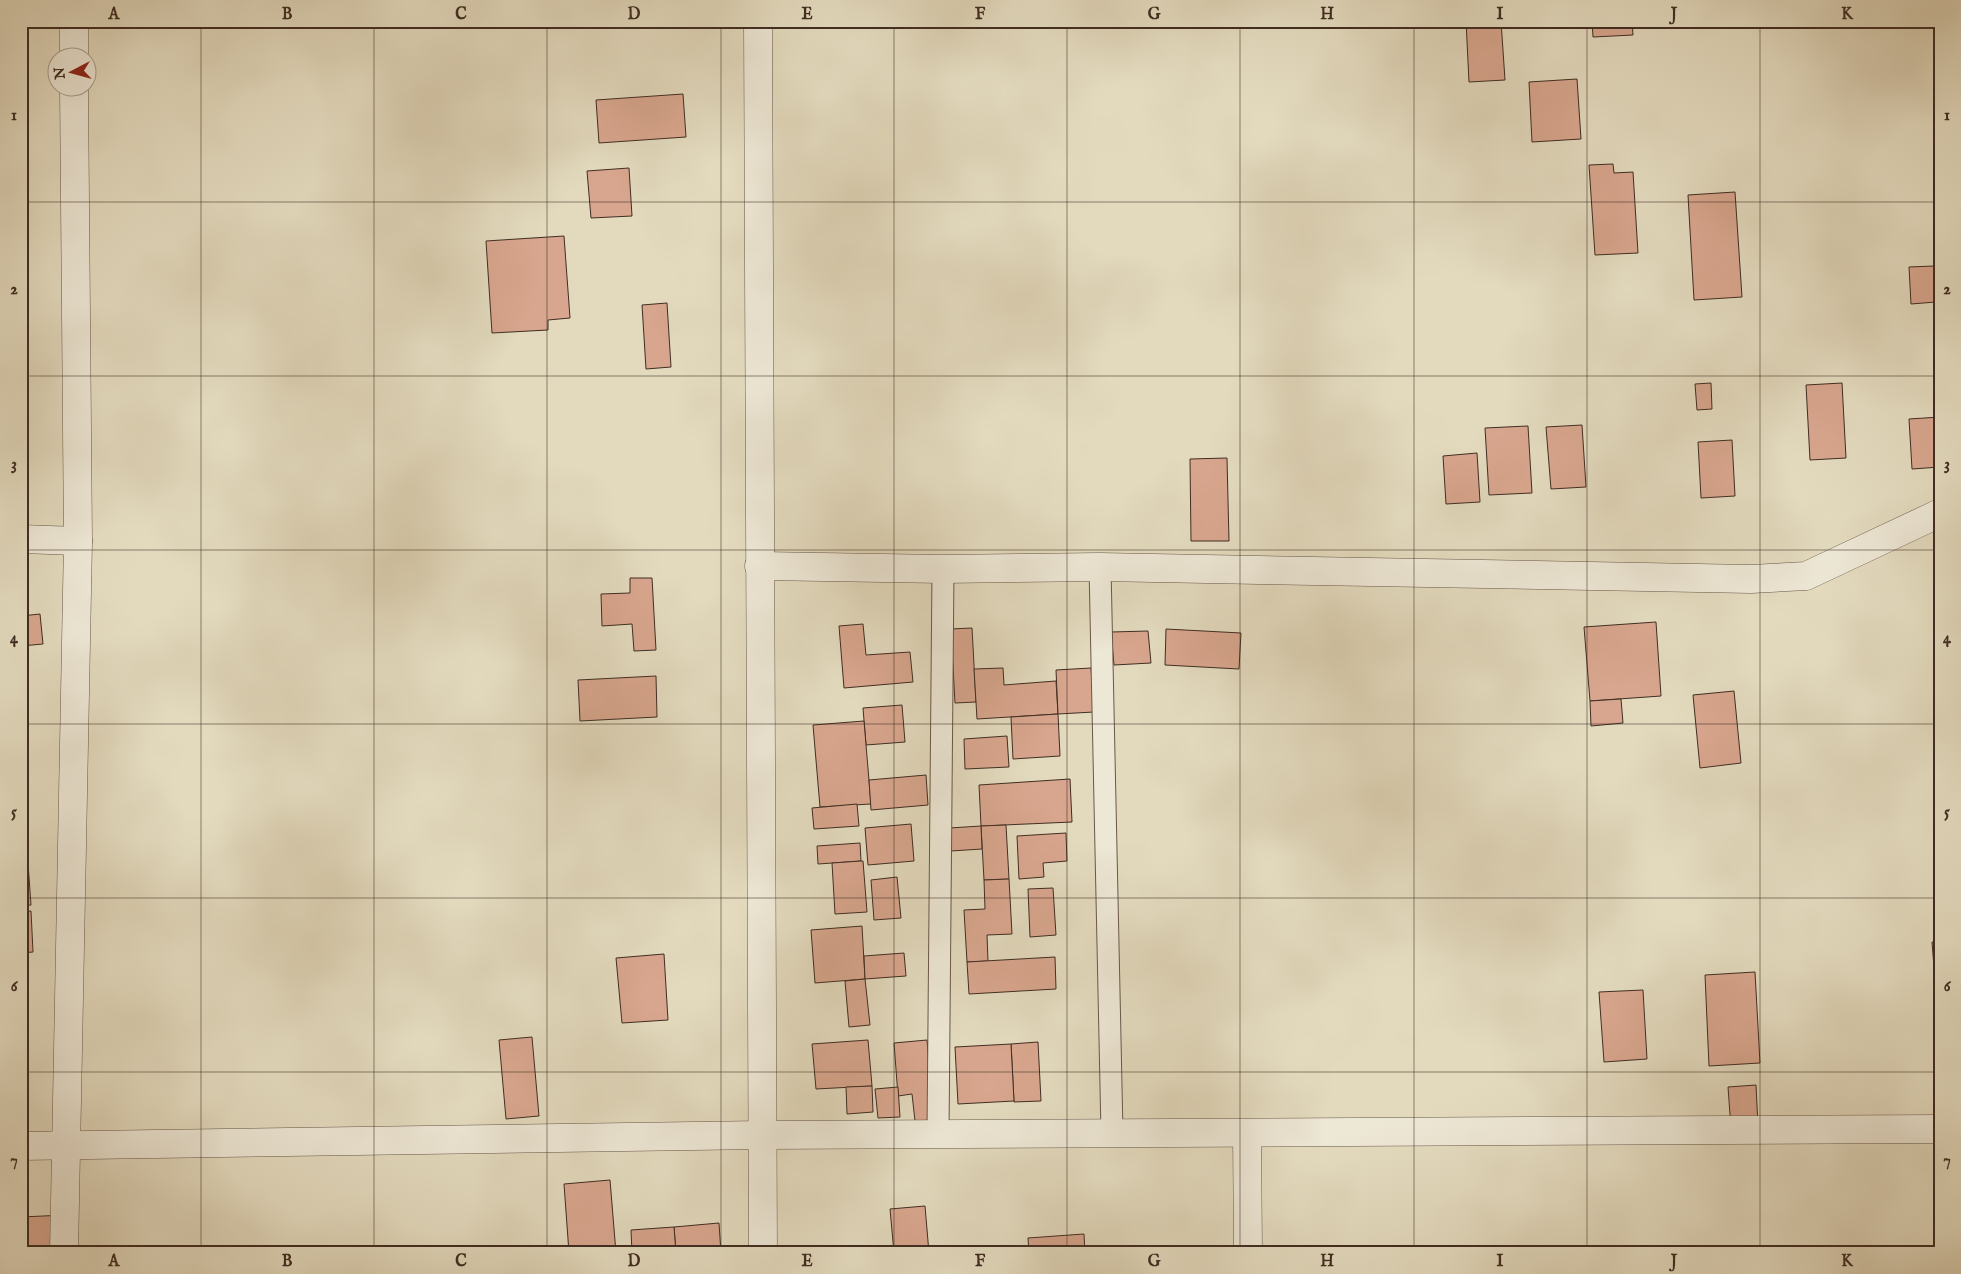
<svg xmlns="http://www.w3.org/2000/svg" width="1961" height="1274" font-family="'IM FELL English',serif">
<rect width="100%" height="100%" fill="#e3dabe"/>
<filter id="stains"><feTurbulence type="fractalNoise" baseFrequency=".004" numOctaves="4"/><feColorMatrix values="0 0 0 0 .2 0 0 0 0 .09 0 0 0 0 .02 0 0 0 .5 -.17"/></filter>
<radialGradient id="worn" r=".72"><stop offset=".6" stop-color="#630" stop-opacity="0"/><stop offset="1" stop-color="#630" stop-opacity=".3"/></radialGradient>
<g fill="#d8a68e" stroke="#402d22">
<path d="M1466,21H1501L1505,80L1469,82Z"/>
<path d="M1592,21H1632L1633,35L1593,37Z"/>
<path d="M1577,79L1581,139L1532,142L1529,82Z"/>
<path d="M683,94L686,137L599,143L596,100Z"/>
<path d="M1613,164L1614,173L1633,172L1638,253L1595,255L1589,165Z"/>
<path d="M629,168L632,216L591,218L587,171Z"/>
<path d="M1735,192L1742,297L1694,300L1688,195Z"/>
<path d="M564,236L570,318L548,320V330L492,333L486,241Z"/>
<path d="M1934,266L1936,302L1911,304L1909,267Z"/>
<path d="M667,303L671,367L646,369L642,305Z"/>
<path d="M1711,383L1712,409L1697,410L1695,384Z"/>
<path d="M1842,383L1846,458L1810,460L1806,385Z"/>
<path d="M1940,417V467L1912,469L1909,419Z"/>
<path d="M1582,425L1586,487L1551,489L1546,427Z"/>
<path d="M1528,426L1532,493L1489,495L1485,428Z"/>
<path d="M1732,440L1735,496L1701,498L1698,442Z"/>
<path d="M1477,453L1480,502L1446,504L1443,456Z"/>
<path d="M1227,458L1229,541H1191L1190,459Z"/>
<path d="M630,578H652L656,650L634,651L632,624L602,626L601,594L630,593Z"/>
<path d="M40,614L43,644L21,646V616Z"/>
<path d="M1656,622L1661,696L1590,701L1584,627Z"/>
<path d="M863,624L866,655L910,652L913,682L844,688L839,626Z"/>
<path d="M972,628L976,702L955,703L951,629Z"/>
<path d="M1166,629L1241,633L1239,669L1165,665Z"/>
<path d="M1148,631L1151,663L1114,665L1111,632Z"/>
<path d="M1003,668L1004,685L1056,681L1058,714L977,719L974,669Z"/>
<path d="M1091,668L1094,712L1058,714L1056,670Z"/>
<path d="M656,676L657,717L580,721L578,680Z"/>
<path d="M1734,691L1741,763L1700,768L1693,695Z"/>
<path d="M1621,699L1623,723L1591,726L1590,701Z"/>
<path d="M902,705L905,742L866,745L863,708Z"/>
<path d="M1058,714L1060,756L1013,759L1011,717Z"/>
<path d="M864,721L871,804L820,807L813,725Z"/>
<path d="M1007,736L1009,767L965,769L964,739Z"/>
<path d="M926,775L928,805L871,810L869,780Z"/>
<path d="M1070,779L1072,822L981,826L979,785Z"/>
<path d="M857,804L859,826L814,829L812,808Z"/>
<path d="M911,824L914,861L868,865L865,828Z"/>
<path d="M1006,825L1009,879L984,880L981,826Z"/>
<path d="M981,826L982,849L951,851L949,828Z"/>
<path d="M1066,833L1067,861L1043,863L1044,877L1019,879L1017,836Z"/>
<path d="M21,835H26L31,905L21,906Z"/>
<path d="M860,843L861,861L818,864L817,846Z"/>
<path d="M861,861H863L867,912L835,914L832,863Z"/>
<path d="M897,877L901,918L874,920L871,880Z"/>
<path d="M1009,879L1012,934L987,935L988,961L967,962L964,910L985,909L984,880Z"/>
<path d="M1053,888L1056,935L1030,937L1028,889Z"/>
<path d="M31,911L33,952L21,953V912Z"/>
<path d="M862,926L865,979L815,983L811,930Z"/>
<path d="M1932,942H1940V993H1936Z"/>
<path d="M904,953L906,976L865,979L864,956Z"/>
<path d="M664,954L668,1020L622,1023L616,958Z"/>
<path d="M1055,957L1056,989L969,994L967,962Z"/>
<path d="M1755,972L1760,1063L1709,1066L1705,975Z"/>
<path d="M865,979L870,1025L849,1027L845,981Z"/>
<path d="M1643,990L1647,1059L1604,1062L1599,992Z"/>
<path d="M532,1037L539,1116L506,1119L499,1040Z"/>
<path d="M868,1040L872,1086L816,1089L812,1044Z"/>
<path d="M927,1040L933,1120L915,1121L912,1094L898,1096L894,1043Z"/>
<path d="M1038,1042L1041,1101L1014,1102L1011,1044Z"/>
<path d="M1011,1044L1014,1101L958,1104L955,1047Z"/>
<path d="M1756,1085L1758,1126L1731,1128L1728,1087Z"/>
<path d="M872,1086L873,1112L847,1114L846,1087Z"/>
<path d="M898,1087L900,1117L878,1118L875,1089Z"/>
<path d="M610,1180L616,1253H569L564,1184Z"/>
<path d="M925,1206L929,1253H894L890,1209Z"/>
<path d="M65,1215L67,1253H21V1217Z"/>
<path d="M719,1223L721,1253H676L674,1227Z"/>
<path d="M674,1227L676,1253H632L631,1230Z"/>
<path d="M1084,1234L1085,1253H1029L1028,1238Z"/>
</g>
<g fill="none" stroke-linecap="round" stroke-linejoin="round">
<g stroke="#695849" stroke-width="23">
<g id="lane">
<path d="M1100,567L1112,1133"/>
<path d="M938,1134L943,569"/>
</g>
</g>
<g stroke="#695849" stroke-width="29">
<g id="street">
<path d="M74,21V58"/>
<path d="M758,21L763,1253"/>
<path d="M21,539L78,541"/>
<path d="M759,566L943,569L1100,567L1751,579L1806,576L1940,513"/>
<path d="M1247,1133L1248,1253"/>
<path d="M21,1146L761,1135L1940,1129"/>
<path d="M64,1253L78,541L74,88"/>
</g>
</g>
<use href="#lane" stroke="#ede7d5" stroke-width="21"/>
<use href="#street" stroke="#ede7d5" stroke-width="28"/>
</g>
<path fill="none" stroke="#402d22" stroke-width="1" stroke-opacity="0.55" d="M201,21V1253M374,21V1253M547,21V1253M721,21V1253M894,21V1253M1067,21V1253M1240,21V1253M1414,21V1253M1587,21V1253M1760,21V1253M21,202H1940M21,376H1940M21,550H1940M21,724H1940M21,898H1940M21,1072H1940"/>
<rect width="1961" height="1274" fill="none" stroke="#e3dabe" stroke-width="55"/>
<g transform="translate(72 72) rotate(264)"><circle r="24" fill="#ede7d5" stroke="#a89d8d"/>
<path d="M0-4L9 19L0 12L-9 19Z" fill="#8f2418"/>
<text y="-8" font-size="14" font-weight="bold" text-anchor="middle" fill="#402d22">N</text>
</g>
<rect x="28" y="28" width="1906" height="1218" fill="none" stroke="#402d22" stroke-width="2"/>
<g font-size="16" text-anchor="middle" font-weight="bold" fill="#402d22">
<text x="114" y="19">A</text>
<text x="287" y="19">B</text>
<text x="461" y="19">C</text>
<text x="634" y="19">D</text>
<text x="807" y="19">E</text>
<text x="980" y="19">F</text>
<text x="1154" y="19">G</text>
<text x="1327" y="19">H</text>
<text x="1500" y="19">I</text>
<text x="1674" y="19">J</text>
<text x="1847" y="19">K</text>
<text x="14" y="120">1</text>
<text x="1947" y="120">1</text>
<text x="14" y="294">2</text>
<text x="1947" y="294">2</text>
<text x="14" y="469">3</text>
<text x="1947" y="469">3</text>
<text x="14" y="643">4</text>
<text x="1947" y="643">4</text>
<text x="14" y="817">5</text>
<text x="1947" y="817">5</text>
<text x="14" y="991">6</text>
<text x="1947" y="991">6</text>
<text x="14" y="1165">7</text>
<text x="1947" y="1165">7</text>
<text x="114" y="1266">A</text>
<text x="287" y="1266">B</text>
<text x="461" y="1266">C</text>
<text x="634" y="1266">D</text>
<text x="807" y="1266">E</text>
<text x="980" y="1266">F</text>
<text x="1154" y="1266">G</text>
<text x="1327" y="1266">H</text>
<text x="1500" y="1266">I</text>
<text x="1674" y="1266">J</text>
<text x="1847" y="1266">K</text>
</g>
<rect width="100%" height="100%" filter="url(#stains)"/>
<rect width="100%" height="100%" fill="url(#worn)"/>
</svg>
